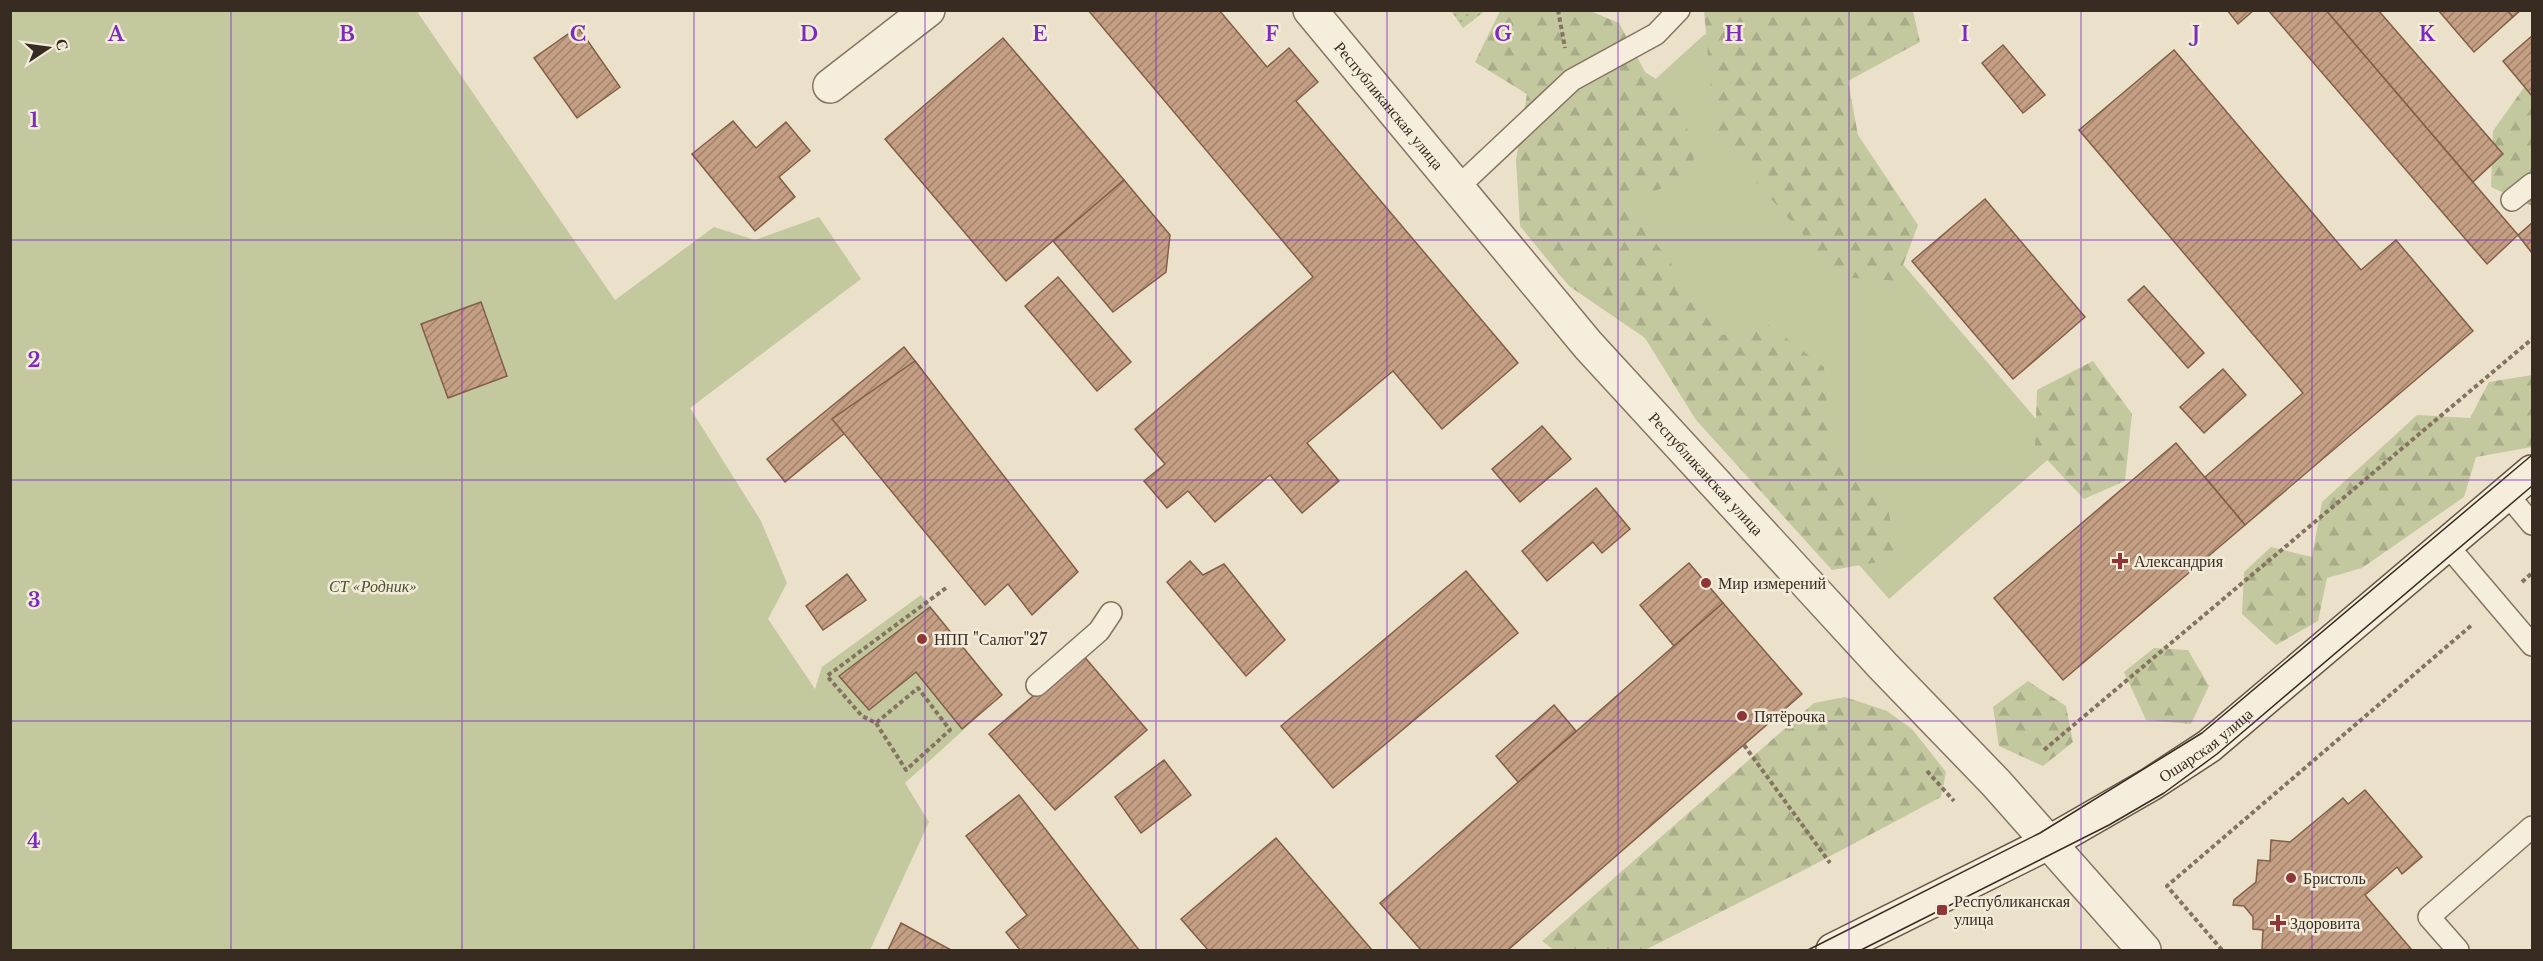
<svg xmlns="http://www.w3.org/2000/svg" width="2543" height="961" font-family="'Libre Baskerville',serif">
<defs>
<pattern id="forest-firs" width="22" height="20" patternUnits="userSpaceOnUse" patternTransform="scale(1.5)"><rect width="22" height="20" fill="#c3c89e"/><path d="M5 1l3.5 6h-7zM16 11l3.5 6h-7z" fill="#a8ac88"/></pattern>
<pattern id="park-dots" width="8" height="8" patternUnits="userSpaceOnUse" patternTransform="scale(1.5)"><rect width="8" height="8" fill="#c3c89e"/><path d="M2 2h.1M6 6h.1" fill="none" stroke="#a8ac88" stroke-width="1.8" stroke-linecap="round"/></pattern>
<pattern id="building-hatch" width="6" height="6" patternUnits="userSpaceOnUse" patternTransform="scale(1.5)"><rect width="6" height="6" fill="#c59f84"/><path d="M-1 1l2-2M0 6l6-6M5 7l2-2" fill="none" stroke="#a1826c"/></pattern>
</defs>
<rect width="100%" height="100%" fill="#ebe1ca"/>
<g fill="#c3c89e">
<path d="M10,11H420L418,13L615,300L714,227L755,240L819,217L861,279L690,408L761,521L787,583L768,619L815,689L822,667L921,595L1002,695L905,783L929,822L870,950H11Z"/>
<path d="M1705,34L2061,448L1889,599L1531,192Z"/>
</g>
<g fill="url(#forest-firs)">
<path d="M1704,10L1913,11L1920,42L1848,81L1858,135L1918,225L1897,281L1841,277L1715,136Z"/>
<path d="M1500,11H1590L1619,23L1645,72L1680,94L1697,175L1622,203L1664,253L1719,336L1766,323L1824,367L1830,443L1888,506L1896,559L1832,570L1696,420L1645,338L1569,286L1520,226L1516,160L1527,94L1475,62Z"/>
<path d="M2532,76V206L2491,187L2493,131Z"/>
<path d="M2093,361L2132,414L2125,481L2084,499L2035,447L2037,390Z"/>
<path d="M2532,375V447L2476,457L2464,497L2362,568L2327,578L2318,621L2276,645L2242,614L2244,572L2271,547L2312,557L2322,502L2417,415L2470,418L2489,382Z"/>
<path d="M2154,648L2188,650L2209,686L2191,724L2146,720L2124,672Z"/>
<path d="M2028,681L2066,706L2073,742L2043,766L1999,746L1993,707Z"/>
<path d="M1845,697L1887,711L1912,729L1946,772L1941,797L1806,869L1645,950H1554L1542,941L1814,703Z"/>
</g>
<path fill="url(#park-dots)" d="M1451,11H1485L1463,28Z"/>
<g fill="url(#building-hatch)" stroke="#825f48" stroke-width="1.5">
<path d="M1088,10H1219L1267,67L1289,48L1318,82L1296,101L1518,363L1442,429L1393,371L1307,443L1339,481L1302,513L1270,475L1215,522L1188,491L1167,508L1144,481L1165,464L1135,429L1313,277Z"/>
<path d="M2227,10H2254L2238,24Z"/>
<path d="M2268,10H2326L2518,235L2487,264Z"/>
<path d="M2326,10H2378L2503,154L2473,182Z"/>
<path d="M2438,10H2507L2513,17L2474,52Z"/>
<path d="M2507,10H2521L2513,17Z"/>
<path d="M578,27L620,87L577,118L534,58Z"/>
<path d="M2532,36V96L2503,61Z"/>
<path d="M1003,38L1124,180L1006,281L885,139Z"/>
<path d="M2003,45L2045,95L2023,113L1982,63Z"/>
<path d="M2174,50L2361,270L2396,240L2473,331L2245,525L2205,477L2303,393L2079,130Z"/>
<path d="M733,121L756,148L786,122L810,151L779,177L795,197L755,231L692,154Z"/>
<path d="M1124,180L1170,235L1166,272L1113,312L1053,241Z"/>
<path d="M1985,199L2085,317L2013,379L1912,261Z"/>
<path d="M2532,223V253L2518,235Z"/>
<path d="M1058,277L1131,362L1097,391L1025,306Z"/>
<path d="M2144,286L2204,353L2188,368L2128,300Z"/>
<path d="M481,302L507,376L448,398L421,324Z"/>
<path d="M904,347L922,370L785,482L767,459Z"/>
<path d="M915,361L1078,572L1032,615L1008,584L985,605L832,419Z"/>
<path d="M2223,369L2246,395L2204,433L2180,407Z"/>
<path d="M1542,426L1571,459L1520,502L1492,469Z"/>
<path d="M2176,443L2245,525L2063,680L1994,598Z"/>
<path d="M1596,488L1630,529L1602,553L1593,542L1547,581L1522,551Z"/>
<path d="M1190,561L1203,575L1224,564L1285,640L1246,676L1167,582Z"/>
<path d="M1689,563L1723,603L1674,646L1640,605Z"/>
<path d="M1466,571L1518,633L1333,788L1281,726Z"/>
<path d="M847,574L866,600L823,630L806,606Z"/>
<path d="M1723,603L1802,694L1508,950H1421L1380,903Z"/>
<path d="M930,607L1002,695L962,729L916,672L869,710L839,676Z"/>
<path d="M1082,654L1147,730L1055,810L989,734Z"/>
<path d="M1554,705L1576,731L1518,782L1496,756Z"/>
<path d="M1164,760L1191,795L1141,833L1115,797Z"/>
<path d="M2365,790L2422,857L2402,874L2397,867L2365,895L2412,950H2262L2263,930L2253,929V917L2244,906L2233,905L2234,900L2256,882L2258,860L2270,861L2271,840L2290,842L2343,798L2348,804Z"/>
<path d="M1019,795L1139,950H1020L1006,932L1027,915L966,836Z"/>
<path d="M1276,838L1372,950H1208L1181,919Z"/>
<path d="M901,923L951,950H888Z"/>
</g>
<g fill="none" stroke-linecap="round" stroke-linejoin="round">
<g stroke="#857460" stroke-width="24">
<g id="lane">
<path d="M1457,188L1572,80L1656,34L1679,10"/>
<path d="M2512,200L2532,184"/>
<path d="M2507,494L2532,524"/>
<path d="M2447,545L2532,645"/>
<path d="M1037,685L1099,631L1111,613"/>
<path d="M2458,950L2429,917L2532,827"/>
</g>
</g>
<g stroke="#857460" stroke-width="36">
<g id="street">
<path id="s1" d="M1310,10L1588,345L1883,666L1996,783L2144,950"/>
<path d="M830,86L928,10"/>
</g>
</g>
<g stroke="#675543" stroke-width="36">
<g id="secondary">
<path id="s2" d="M1833,950L2050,842L2151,784L2209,746L2532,472"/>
</g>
</g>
<g stroke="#857460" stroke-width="4" stroke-dasharray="4.5 3" stroke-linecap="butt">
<path d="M1558,10L1565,48"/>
<path d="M2522,582L2532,573"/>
<path d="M876,723L906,770L950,730L918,688L876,723L862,716L827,676L946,588"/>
<path d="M1744,745L1830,863"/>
<path d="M2044,750L2532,339"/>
<path d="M1927,771L1954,801"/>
<path d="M2222,950L2167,886L2473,624"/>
</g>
<use href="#lane" stroke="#f6eedc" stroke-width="21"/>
<use href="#street" stroke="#f6eedc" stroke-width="33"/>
<use href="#secondary" stroke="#f6eedc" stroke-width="33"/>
<g stroke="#382c22" stroke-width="1.5">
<path d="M1808,950L2040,833L2202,733L2532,455"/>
<path d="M1861,950L2109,825L2164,793L2217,754L2532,486"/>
</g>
</g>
<path fill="none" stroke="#7b2cbf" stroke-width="1.5" stroke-opacity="0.55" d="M231,10V950M462,10V950M694,10V950M925,10V950M1156,10V950M1387,10V950M1618,10V950M1849,10V950M2081,10V950M2312,10V950M10,240H2532M10,480H2532M10,721H2532"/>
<g fill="#8f3636" stroke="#f3ebd9" stroke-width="2">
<path d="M2117 552h6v6h6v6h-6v6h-6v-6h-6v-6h6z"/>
<circle cx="1706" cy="583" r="6"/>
<circle cx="922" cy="639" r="6"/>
<circle cx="1742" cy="716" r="6"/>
<circle cx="2291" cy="878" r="6"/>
<rect x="1936" y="904" width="12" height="12" rx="3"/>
<path d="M2275 914h6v6h6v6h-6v6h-6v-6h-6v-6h6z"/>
</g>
<g text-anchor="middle" stroke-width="5" stroke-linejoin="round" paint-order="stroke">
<g font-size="16" fill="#382c22" stroke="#f3ebd9">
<text dy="6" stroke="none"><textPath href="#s1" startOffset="124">Республиканская улица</textPath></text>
<text dy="6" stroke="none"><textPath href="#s1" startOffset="610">Республиканская улица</textPath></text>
<text dy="6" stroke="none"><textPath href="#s2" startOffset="426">Ошарская улица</textPath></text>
</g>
<g font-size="16" fill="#382c22" stroke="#f3ebd9" text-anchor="start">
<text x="2134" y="567">Александрия</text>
<text x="1718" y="589">Мир измерений</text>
<text x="934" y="645">НПП "Салют"27</text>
<text x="1754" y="722">Пятёрочка</text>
<text x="2303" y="884">Бристоль</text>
<text x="1954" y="907">Республиканская<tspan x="1954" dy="18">улица</tspan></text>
<text x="2290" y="929">Здоровита</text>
</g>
<g font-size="16" font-style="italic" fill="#48522a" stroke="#f3ebd9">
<text x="373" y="592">СТ «Родник»</text>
</g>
</g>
<g font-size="20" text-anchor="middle" font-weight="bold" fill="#7b2cbf" stroke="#f3ebd9" stroke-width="5" stroke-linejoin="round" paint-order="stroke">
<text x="116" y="41">A</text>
<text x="347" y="41">B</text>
<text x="578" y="41">C</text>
<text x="809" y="41">D</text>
<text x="1040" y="41">E</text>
<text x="1272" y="41">F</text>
<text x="1503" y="41">G</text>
<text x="1734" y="41">H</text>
<text x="1965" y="41">I</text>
<text x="2196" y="41">J</text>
<text x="2427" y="41">K</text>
<text x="34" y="127">1</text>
<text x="34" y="367">2</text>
<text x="34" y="607">3</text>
<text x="34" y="848">4</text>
</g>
<rect width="2543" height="961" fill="none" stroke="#382c22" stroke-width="24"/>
<g transform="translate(48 48) rotate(77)" stroke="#f3ebd9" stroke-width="4.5" paint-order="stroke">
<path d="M0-4.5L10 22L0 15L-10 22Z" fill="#382c22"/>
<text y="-9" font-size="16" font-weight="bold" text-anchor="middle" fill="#382c22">С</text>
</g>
</svg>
